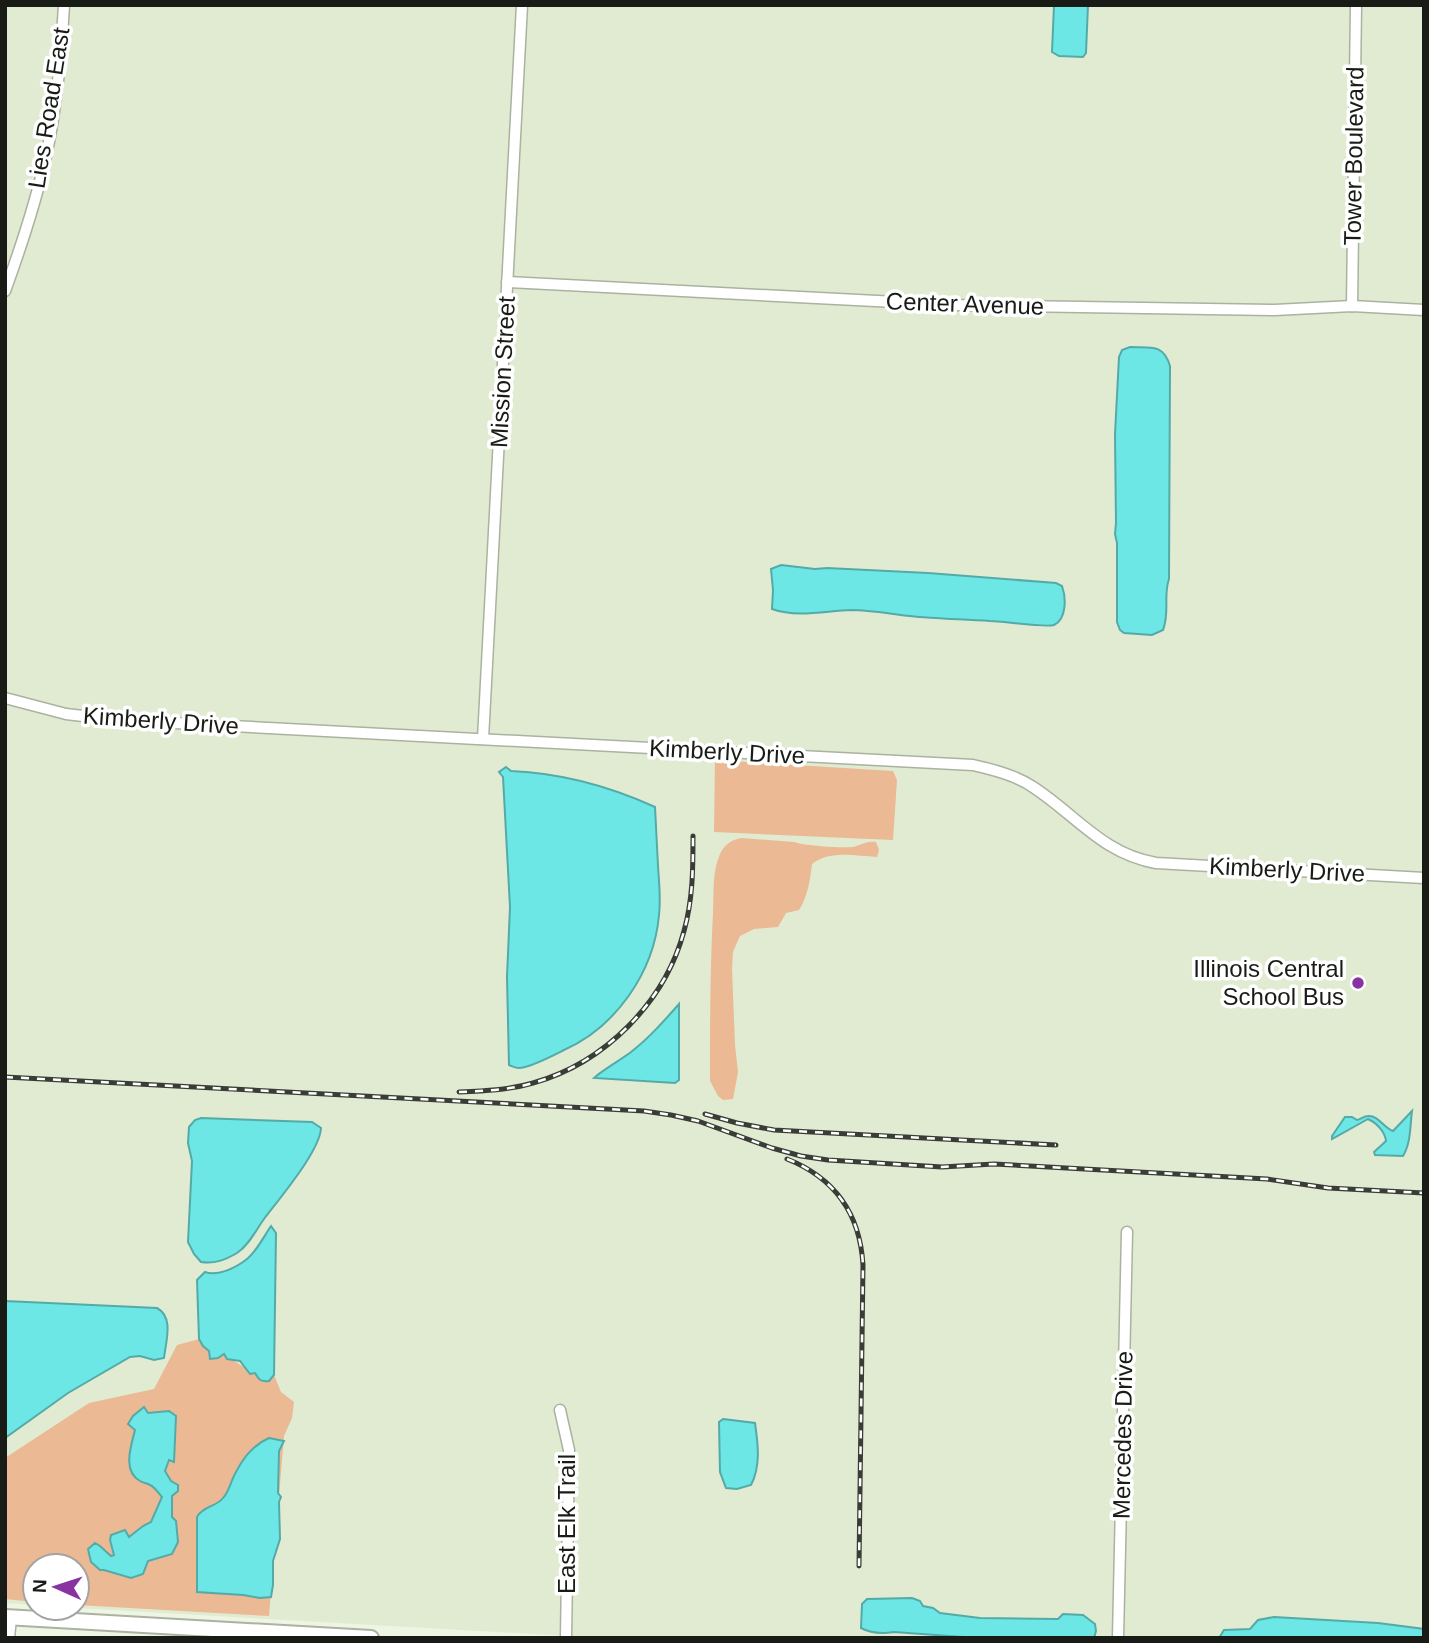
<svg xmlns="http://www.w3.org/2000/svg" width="1429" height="1643" font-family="Arial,sans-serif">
<rect width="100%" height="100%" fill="#eef5e3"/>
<path fill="#e0ebd2" d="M5,5H1424V1638H603L444,1629L77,1608V1566H35V1605L5,1603Z"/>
<g fill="#ebb993">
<path d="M715,760L893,771L897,780L893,840L714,832Z"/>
<path d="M741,838L794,842C806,846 840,848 853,847C862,845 865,841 876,842L879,850L877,857C856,856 830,850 812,864C810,880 808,896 799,910L786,913L778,927L754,929L740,936L733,952L732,968L735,1045L738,1072L733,1099L723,1100L718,1096L710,1081C710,1025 710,969 713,913C714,893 712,872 720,854C724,845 731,840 741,838Z"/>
<path d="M199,1339L247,1369L274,1375L281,1392L294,1402L292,1418L284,1436L269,1616L77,1605V1566H35V1602L5,1599V1458L89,1403L154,1389L177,1345Z"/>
</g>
<g fill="#6de7e5" stroke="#54aaa7" stroke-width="2">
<path d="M1054,5H1088L1086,53L1083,57L1059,56L1052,52Z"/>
<path d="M1130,347C1150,348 1163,343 1170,366L1169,579C1163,595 1170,613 1163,630L1152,635L1124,633L1120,630L1117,622V543L1115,534L1116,523L1115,434L1119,357L1122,350Z"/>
<path d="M781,565L815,569L827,568L928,573L1056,583L1062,586C1066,597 1067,619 1054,625C1046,628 1002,621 990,621C963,619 937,619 910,616C891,614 870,610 851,610C824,611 798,618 772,609L773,590L771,569Z"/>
<path d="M506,767L511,771C561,773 609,786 655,807C656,827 657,847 658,866C659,883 661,898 659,915C654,972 616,1027 564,1050C554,1055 529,1068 519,1068C515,1068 512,1066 509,1065L507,977L510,907L503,777L499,772Z"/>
<path d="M679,1004V1080L675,1083L594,1078C601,1071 622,1059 631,1052C649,1038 664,1021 679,1004Z"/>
<path d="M1412,1111C1410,1126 1411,1143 1403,1156L1375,1155L1374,1152L1386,1141C1385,1132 1377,1123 1368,1119L1332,1139V1136L1345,1117H1352L1357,1120C1361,1119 1364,1116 1368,1116C1378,1115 1384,1128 1393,1131Z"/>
<path d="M201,1118L312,1122L321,1128C320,1151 279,1199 264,1219C256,1230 249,1245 237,1253C225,1260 215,1264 201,1262L194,1254L188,1242L192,1161L188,1143L189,1127L195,1120Z"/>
<path d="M271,1226L276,1233L274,1375L269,1381C261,1382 259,1380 255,1373L250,1374L240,1361L227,1359L224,1354L218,1358L210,1359L209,1351L203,1346L199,1339L197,1280L205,1272C218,1277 237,1267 247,1259C257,1251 264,1236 271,1226Z"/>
<path d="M5,1301L157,1308C174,1317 166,1341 164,1358L154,1360L140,1356L130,1357L68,1393L5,1438Z"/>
<path d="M144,1407L148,1413L169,1411L176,1416L174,1462L169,1460L165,1471L171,1481L178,1485V1491L172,1496V1517L176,1521L178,1542L172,1554L148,1561L143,1574L131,1578L104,1570H100L91,1562L88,1549L95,1543L100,1546L111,1556L114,1555L110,1540L111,1535L125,1530L129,1537L143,1526L151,1522L162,1497C159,1494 155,1487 150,1485C147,1483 143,1483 140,1481C122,1471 131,1446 135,1430L128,1424L133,1416Z"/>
<path d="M723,1419L755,1423C758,1444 761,1466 751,1485L737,1489L726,1488L720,1472L719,1422Z"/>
<path d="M269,1438L284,1441L279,1451L278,1493L281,1497L279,1502L280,1539L273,1561V1585L271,1597L260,1598L243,1595L197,1592V1517C203,1506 216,1507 223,1498C228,1493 230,1485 233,1478C241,1461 251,1446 269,1438Z"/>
<path d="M912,1598L920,1601L923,1606L933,1608L940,1613L980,1618L1058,1619L1063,1614L1083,1615L1095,1624L1096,1631L1094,1638H977L894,1632C882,1634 872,1634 861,1628L862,1604L867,1599Z"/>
<path d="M1274,1617L1378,1623L1424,1629V1638H1219L1224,1630L1250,1629L1258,1620Z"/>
</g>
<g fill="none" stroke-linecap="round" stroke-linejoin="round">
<g stroke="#abb2a1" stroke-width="13">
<g id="street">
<path d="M507,282L954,305L1275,310L1352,306L1424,310"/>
<path d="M5,291C21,247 36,202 46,156C57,108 61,54 64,5"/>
<path d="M1352,306L1356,5"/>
<path d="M5,698L66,714L117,720L973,765C994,770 1015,775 1033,787C1076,815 1103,854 1156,863L1424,878"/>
<path d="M483,739L522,5"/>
<path d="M560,1410L569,1450L566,1638"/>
<path d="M9,1638L11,1618"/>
<path d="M1118,1638L1127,1232"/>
</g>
</g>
<g stroke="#abb2a1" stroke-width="18">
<path id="secondary" d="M5,1617L371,1638"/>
</g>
<use href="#street" stroke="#fff" stroke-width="10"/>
<use href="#secondary" stroke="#fff" stroke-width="14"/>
<g stroke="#393d35" stroke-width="5">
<g id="rail">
<path d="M5,1077L644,1111L671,1115L698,1121L772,1148L801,1156L828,1160L942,1167L994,1164L1267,1179L1328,1188L1424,1193"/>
<path d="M459,1092C484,1091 509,1090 533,1083C605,1063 665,1002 684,931C693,899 693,868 693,836"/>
<path d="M705,1114L737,1123L774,1130L1056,1145"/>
<path d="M787,1159C835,1178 860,1214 863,1265L859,1566"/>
</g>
</g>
<use href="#rail" stroke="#fff" stroke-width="2.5" stroke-dasharray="8" stroke-linecap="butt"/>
</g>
<circle fill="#8833a1" stroke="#fff" stroke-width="2.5" cx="1358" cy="983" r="7"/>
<g text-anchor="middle" stroke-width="7" stroke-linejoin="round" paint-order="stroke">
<g font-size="24" fill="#191c16" stroke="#fff">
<text transform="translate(49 108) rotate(-81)" y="8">Lies Road East</text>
<text transform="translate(1354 156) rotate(-89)" y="8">Tower Boulevard</text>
<text transform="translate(965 304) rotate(2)" y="8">Center Avenue</text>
<text transform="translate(503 372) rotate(-87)" y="8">Mission Street</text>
<text transform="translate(161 721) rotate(4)" y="8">Kimberly Drive</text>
<text transform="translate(727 752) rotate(3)" y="8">Kimberly Drive</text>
<text transform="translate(1287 870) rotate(3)" y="8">Kimberly Drive</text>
<text transform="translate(1123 1435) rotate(-89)" y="8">Mercedes Drive</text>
<text transform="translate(567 1524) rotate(-90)" y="8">East Elk Trail</text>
</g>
<g font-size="24" fill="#191c16" stroke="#fff" text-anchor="end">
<text x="1344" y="977">Illinois Central<tspan x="1344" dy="28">School Bus</tspan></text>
</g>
</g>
<rect width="1429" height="1643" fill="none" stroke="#191c16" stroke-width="14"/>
<g transform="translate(56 1587) rotate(273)"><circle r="33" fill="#ffffff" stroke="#a3a4a2" stroke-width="2"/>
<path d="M0-5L12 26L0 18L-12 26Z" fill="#8833a1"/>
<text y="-10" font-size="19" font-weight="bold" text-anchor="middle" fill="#191c16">N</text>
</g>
</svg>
